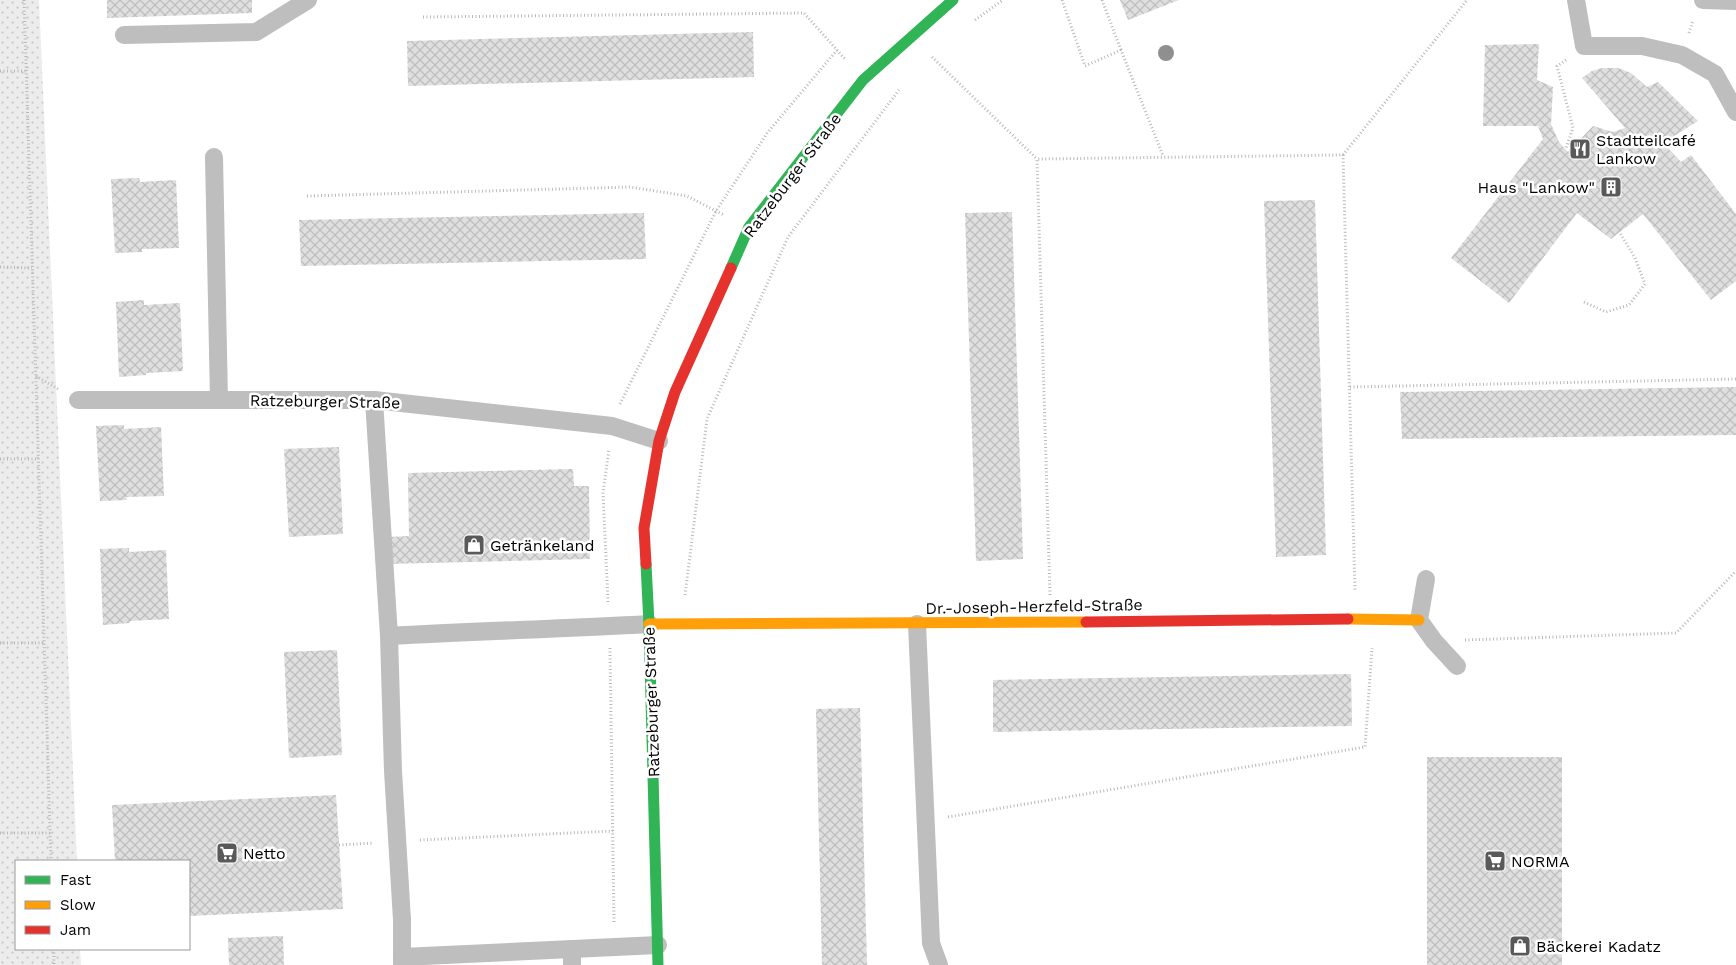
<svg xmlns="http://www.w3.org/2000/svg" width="1736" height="965" font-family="'Work Sans',sans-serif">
<defs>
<pattern id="garden-dots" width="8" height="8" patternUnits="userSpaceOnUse" patternTransform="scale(1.25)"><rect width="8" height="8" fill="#ececec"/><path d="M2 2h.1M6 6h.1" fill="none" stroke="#c9c9c9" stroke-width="1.8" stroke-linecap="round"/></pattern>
<pattern id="building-cross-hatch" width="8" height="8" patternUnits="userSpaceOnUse" patternTransform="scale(1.25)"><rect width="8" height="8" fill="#dfdfdf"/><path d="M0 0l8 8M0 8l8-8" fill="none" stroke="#bebebe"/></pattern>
</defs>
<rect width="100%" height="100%" fill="#fff"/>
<path fill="url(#garden-dots)" d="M0,0H39L77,861H16V949H80L81,965H0Z"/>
<g fill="url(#building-cross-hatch)">
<path d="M107,0H252V13L107,18Z"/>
<path d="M1120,0H1179L1128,20Z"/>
<path d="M753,32L754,77L408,86L407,41Z"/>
<path d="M1539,44L1537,80L1553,87L1551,124L1559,142L1568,152L1593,126L1613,132L1625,128L1582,78L1592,71L1602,68H1618L1631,73L1647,87L1658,82L1698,121L1663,143L1681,162L1691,155L1736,214V281L1711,300L1643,214L1611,239L1577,213L1509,303L1451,258L1543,139L1538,126H1483L1485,45Z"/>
<path d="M139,178L140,182L176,180L179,248L142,249V252L115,253L111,179Z"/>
<path d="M1315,200L1326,555L1276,557L1264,201Z"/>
<path d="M1012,212L1023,559L976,561L965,213Z"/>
<path d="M644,213L646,259L301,266L299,220Z"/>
<path d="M144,300V305L180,303L183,371L146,373V375L119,377L116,302Z"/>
<path d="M1736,387V435L1402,439L1400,392Z"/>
<path d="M124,425V429L161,427L164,496L126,497L127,500L100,501L96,426Z"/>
<path d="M339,447L343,534L289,537L284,449Z"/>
<path d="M573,469L574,486H589L590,559L388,564V537L409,536L408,473Z"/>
<path d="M129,548V552L166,550L169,619L130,621V623L103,625L100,549Z"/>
<path d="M337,650L342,755L289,758L284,652Z"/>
<path d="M1351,674L1352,726L993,732V680Z"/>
<path d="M860,708L867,965H822L816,709Z"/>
<rect x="1427" y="757" width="135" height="208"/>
<path d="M336,795L343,909L189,916V861H115L112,805Z"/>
<path d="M283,936L284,965H229L228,938Z"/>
</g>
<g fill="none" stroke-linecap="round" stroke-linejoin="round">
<g stroke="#b9b9b9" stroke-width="3" stroke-dasharray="1 2.5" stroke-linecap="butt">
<path d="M24,0L51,861"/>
<path d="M1062,0L1085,66L1121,50L1163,156"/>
<path d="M1102,0L1121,50"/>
<path d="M423,17L804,13L845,59"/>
<path d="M975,20L1003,0"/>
<path d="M1689,33L1693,20"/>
<path d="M932,57L1037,159"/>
<path d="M1566,60L1557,66L1573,128L1566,148"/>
<path d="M0,71H26"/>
<path d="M1343,155L1467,0"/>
<path d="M307,196L630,187L687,196L724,215"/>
<path d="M0,267L32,268"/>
<path d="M1584,302L1606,312L1629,305L1645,284L1635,258L1620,233"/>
<path d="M36,376L58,389"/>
<path d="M1350,387L1736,379"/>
<path d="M620,404L716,211L768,132L837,50"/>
<path d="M0,459H38"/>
<path d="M685,595L707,419L788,237L899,90"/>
<path d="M1050,595L1037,159L1343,155L1355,591"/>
<path d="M608,602L603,493L609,449"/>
<path d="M1465,640L1676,633L1736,571"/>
<path d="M0,643H44"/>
<path d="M610,648L614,924"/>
<path d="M948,817L1365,747L1372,648"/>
<path d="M0,833H50"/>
<path d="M420,840L613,831"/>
<path d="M339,845L374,843"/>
<path d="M54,949V965"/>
</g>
<g stroke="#bebebe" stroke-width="18">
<path d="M1576,0L1584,46H1642L1682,55L1715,74L1736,112"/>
<path d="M1703,0L1736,1"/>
<path d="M124,35L256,32L308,0"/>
<path d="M214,157L219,400"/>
<path d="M78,400H374L612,426L659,441"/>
<path d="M374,400L389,636C476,631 563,629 649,624"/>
<path d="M1426,579L1419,620L1434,641L1457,666"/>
<path d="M917,624L931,943L939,965"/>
<path d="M389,636L393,771L402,920V965"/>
<path d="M572,949V965"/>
<path d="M402,957L658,945"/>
</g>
<g stroke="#30b455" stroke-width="11">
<path d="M731,268L749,227L863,80L953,0"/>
<path d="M646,564L649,624L658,965"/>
</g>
<g stroke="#ff9f0a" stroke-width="11">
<path d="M1348,619L1419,620"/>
<path d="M649,624L1086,622"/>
</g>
<g stroke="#e5322d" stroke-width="11">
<path d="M646,564L644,528L659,441L675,392L731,268"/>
<path d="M1086,622L1348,619"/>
</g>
</g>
<circle fill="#8f8f8f" cx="1166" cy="53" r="8"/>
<defs>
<g id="restaurant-square" transform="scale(1.125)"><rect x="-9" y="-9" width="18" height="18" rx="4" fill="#595959" stroke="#fff"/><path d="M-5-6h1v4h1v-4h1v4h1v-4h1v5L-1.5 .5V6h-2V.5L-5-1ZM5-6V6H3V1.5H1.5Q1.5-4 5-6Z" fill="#fff"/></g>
<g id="building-square" transform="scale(1.125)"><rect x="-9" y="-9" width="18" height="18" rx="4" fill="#595959" stroke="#fff"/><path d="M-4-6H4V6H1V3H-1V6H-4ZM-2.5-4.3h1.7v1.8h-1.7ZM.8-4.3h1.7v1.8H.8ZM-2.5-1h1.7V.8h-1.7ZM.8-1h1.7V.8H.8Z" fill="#fff"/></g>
<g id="shop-square" transform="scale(1.125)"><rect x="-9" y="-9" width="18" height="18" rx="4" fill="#595959" stroke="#fff"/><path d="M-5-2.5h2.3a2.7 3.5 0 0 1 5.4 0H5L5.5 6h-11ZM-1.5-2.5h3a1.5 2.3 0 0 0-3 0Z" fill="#fff"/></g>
<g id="supermarket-square" transform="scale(1.125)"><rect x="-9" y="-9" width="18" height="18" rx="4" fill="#595959" stroke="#fff"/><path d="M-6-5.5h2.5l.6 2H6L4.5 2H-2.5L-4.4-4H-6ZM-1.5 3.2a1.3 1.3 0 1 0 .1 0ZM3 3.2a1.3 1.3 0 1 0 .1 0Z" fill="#fff"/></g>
</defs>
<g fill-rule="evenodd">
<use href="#restaurant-square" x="1580" y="149"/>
<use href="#building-square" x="1611" y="187"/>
<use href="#shop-square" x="474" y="545"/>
<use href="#supermarket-square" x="227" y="853"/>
<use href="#supermarket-square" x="1495" y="861"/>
<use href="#shop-square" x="1520" y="946"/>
</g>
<g text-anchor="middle" stroke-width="5" stroke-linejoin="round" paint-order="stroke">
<g font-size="16" fill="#000" stroke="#fff" text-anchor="start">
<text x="1596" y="146">Stadtteilcafé<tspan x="1596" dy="18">Lankow</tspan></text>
<text x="1595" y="193" text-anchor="end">Haus "Lankow"</text>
<text x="490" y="551">Getränkeland</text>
<text x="243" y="859">Netto</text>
<text x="1511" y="867">NORMA</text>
<text x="1536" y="952">Bäckerei Kadatz</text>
</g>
<g font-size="16" fill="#000" stroke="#fff">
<text transform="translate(792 175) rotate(-53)" y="6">Ratzeburger Straße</text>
<text transform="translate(325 401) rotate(1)" y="6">Ratzeburger Straße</text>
<text transform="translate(1034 606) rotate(-1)" y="6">Dr.-Joseph-Herzfeld-Straße</text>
<text transform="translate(651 702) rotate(-92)" y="6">Ratzeburger Straße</text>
</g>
</g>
<rect x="15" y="860" width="175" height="90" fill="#ffffff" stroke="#999999"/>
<rect x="25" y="876" width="25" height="8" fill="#30b455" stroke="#999999"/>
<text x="60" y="885" font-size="15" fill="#000000">Fast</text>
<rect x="25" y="901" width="25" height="8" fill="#ff9f0a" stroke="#999999"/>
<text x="60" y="910" font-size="15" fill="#000000">Slow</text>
<rect x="25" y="926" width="25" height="8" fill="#e5322d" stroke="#999999"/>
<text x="60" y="935" font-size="15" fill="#000000">Jam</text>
</svg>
